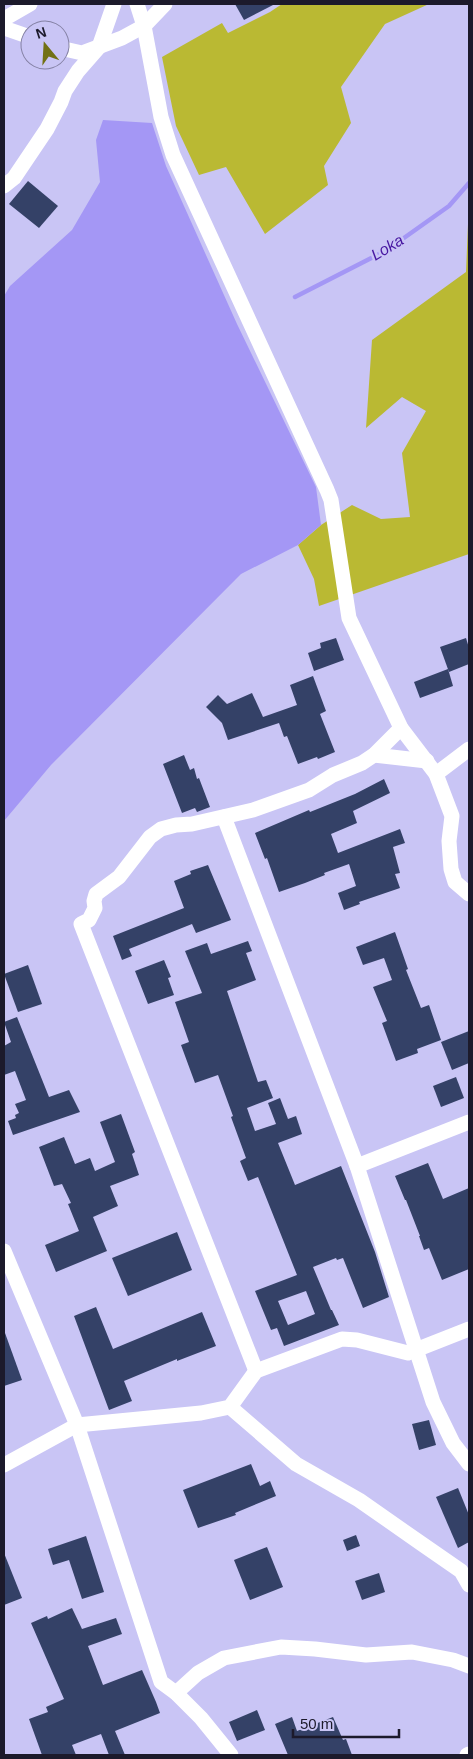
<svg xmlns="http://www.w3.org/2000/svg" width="473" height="1759" font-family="Arial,sans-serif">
<rect width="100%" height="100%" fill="#c9c5f5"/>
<g fill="#bab933">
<path d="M282,4H429L385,24L341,87L351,123L324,166L328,185L265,234L226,167L199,175L176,126L162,57L222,23L228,33L270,12Z"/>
<path d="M469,200V554L319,606L314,579L298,545L321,525L352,505L381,519L410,517L402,453L426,411L402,397L366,428L372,340L466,272Z"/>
</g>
<path fill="#a497f5" d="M103,120L152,123L166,166L237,324L316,487L321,525L298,545L241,574L51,765L4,821V296L10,286L72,230L100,182L96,140Z"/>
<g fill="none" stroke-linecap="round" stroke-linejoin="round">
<path stroke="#a497f5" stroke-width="4.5" d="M295,297L387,250L449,206L469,183"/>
</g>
<g fill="#344167" fill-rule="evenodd">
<path d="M235,4H275L244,20Z"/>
<path d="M28,181L58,206L39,228L9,204Z"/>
<path d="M336,638L344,660L314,671L308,653L321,648L320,643Z"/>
<path d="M466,638L469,648V664L449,672L440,647Z"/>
<path d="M448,669L453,686L420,698L414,682Z"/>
<path d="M313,676L326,711L320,714L335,752L318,759L317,757L298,764L287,736L284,737L279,723L228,740L222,723L206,707L218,695L227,704L252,693L263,717L297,705L290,685Z"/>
<path d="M184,755L190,770L194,768L197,779L199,778L210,807L197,812L195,808L182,813L163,764Z"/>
<path d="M384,779L390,793L353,811L357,823L331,834L338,853L400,829L405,843L393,847L400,873L395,874L400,888L359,902L360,904L344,910L338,893L356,886L349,864L324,873L325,875L305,883L279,892L267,858L265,859L255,833L309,810L310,812L355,794Z"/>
<path d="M208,865L231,920L196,933L192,924L129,949L132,956L122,960L113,936L184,908L174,881L191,874L190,871Z"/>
<path d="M395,932L408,969L406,970L421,1008L429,1005L441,1040L417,1049L418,1053L396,1061L382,1023L387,1021L373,987L392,980L384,958L363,965L356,947Z"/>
<path d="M248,941L252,951L246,953L256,980L227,991L258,1082L266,1080L273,1098L247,1108L255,1131L276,1124L268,1103L280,1098L288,1119L296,1116L302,1134L278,1143L295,1185L341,1166L375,1252L389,1297L363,1308L343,1258L337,1260L336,1258L313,1267L331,1310H332L339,1325L284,1346L277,1328L271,1330L255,1291L297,1275L258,1177L248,1181L240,1161L246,1158L231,1117L233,1116L218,1075L195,1083L181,1045L189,1042L175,1002L202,993L185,951L207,943L211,954ZM306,1291L315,1314L288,1325L278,1301Z"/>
<path d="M164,960L171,977L168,978L174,995L148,1004L135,971Z"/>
<path d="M28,965L42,1004L18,1012L4,974Z"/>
<path d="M17,1017L49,1097L69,1090L80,1112L13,1135L8,1121L16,1118L15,1115L19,1113L15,1104L26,1100L15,1071L4,1075V1046L11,1042L4,1022Z"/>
<path d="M469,1031V1063L452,1070L441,1042Z"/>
<path d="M456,1077L464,1098L441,1107L433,1086Z"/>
<path d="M121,1114L135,1152L132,1154L139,1175L110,1186L118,1206L93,1217L107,1251L56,1272L45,1245L79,1231L68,1204L71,1203L62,1184L54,1186L39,1147L64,1137L75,1164L90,1158L95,1171L115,1162L100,1122Z"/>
<path d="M428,1163L443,1199L469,1188V1269L442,1280L429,1248L424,1250L419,1236H420L406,1200H405L395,1176Z"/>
<path d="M177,1232L192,1270L128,1296L112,1258Z"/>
<path d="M96,1307L113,1349L202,1312L216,1346L177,1361V1359L124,1381L132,1401L109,1410L74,1316Z"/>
<path d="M4,1333H5L22,1380L4,1386Z"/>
<path d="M429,1420L436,1445L419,1450L412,1424Z"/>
<path d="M251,1464L260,1486L270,1481L276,1496L235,1513L236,1515L198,1528L183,1490Z"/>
<path d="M458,1488L469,1515V1542L458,1548L436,1497Z"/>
<path d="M356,1535L360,1546L347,1551L343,1540Z"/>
<path d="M86,1536L104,1592L82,1599L69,1560L53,1565L48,1549Z"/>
<path d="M267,1547L283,1587L250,1600L234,1560Z"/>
<path d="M4,1553L22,1598L4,1605Z"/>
<path d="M379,1573L385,1592L362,1600L355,1581Z"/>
<path d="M72,1608L82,1629L116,1618L122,1634L88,1646L103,1685L142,1670L156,1702L160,1713L115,1731L125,1755H109L101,1734L72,1745L76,1755H42L29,1719L48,1712L46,1707L64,1699L31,1623L47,1616L48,1619Z"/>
<path d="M257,1710L265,1730L237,1741L229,1722Z"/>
<path d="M292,1717L297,1731L333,1717L343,1740L346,1739L352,1755H288L275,1724Z"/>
</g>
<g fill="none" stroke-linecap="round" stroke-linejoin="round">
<g stroke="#fff" stroke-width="15">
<path d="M137,4L144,26L161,117L173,155L327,490L331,500L349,618L401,728L436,774L452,816L449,841L451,869L455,882L469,894"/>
<path d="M4,19L30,4"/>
<path d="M4,28L30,37"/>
<path d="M60,48L82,53L122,38L144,26L165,4"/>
<path d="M4,186L14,178L47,129L61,102L65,91L78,71L99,47L114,4"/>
<path d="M374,755L427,761"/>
<path d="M436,774L469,749"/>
<path d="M224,817L357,1166L433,1402L453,1443L469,1464"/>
<path d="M357,1166L469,1122"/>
<path d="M4,1251L77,1425L161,1682L176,1693L201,1718L231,1755"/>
<path d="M256,1371L81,924L89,920L95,908L94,901L96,894L119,877L150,837L161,829L176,825L192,824L253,810L309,790L333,775L362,763L374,755L401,728"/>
<path d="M230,1407L296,1464L359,1500L422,1544L461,1571L469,1585"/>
<path d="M4,1465L77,1425L201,1413L230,1407L256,1371L342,1339L357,1340L408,1353L469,1329"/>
<path d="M176,1693L198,1673L224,1658L281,1647L315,1649L366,1655L412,1652L453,1660L469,1666"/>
<path d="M467,1755L469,1754"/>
</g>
</g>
<g text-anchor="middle" stroke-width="5" stroke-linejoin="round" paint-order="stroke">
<g font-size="16" font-style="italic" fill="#4717a1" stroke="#c9c5f5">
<text transform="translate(387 247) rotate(-31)" y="6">Loka</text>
</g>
</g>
<rect width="473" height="1759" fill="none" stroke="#1c1a2b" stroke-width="10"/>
<g transform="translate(45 45) rotate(342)"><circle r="24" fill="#c9c5f5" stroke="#8481a4"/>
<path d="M0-4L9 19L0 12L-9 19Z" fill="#727114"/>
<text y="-8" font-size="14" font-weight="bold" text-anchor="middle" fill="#1c1a2b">N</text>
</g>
<path d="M293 1729v8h106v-8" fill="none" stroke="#1c1a2b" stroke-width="2.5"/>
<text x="300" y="1729" font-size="15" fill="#1c1a2b" stroke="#c9c5f5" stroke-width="4" paint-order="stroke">50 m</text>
</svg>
